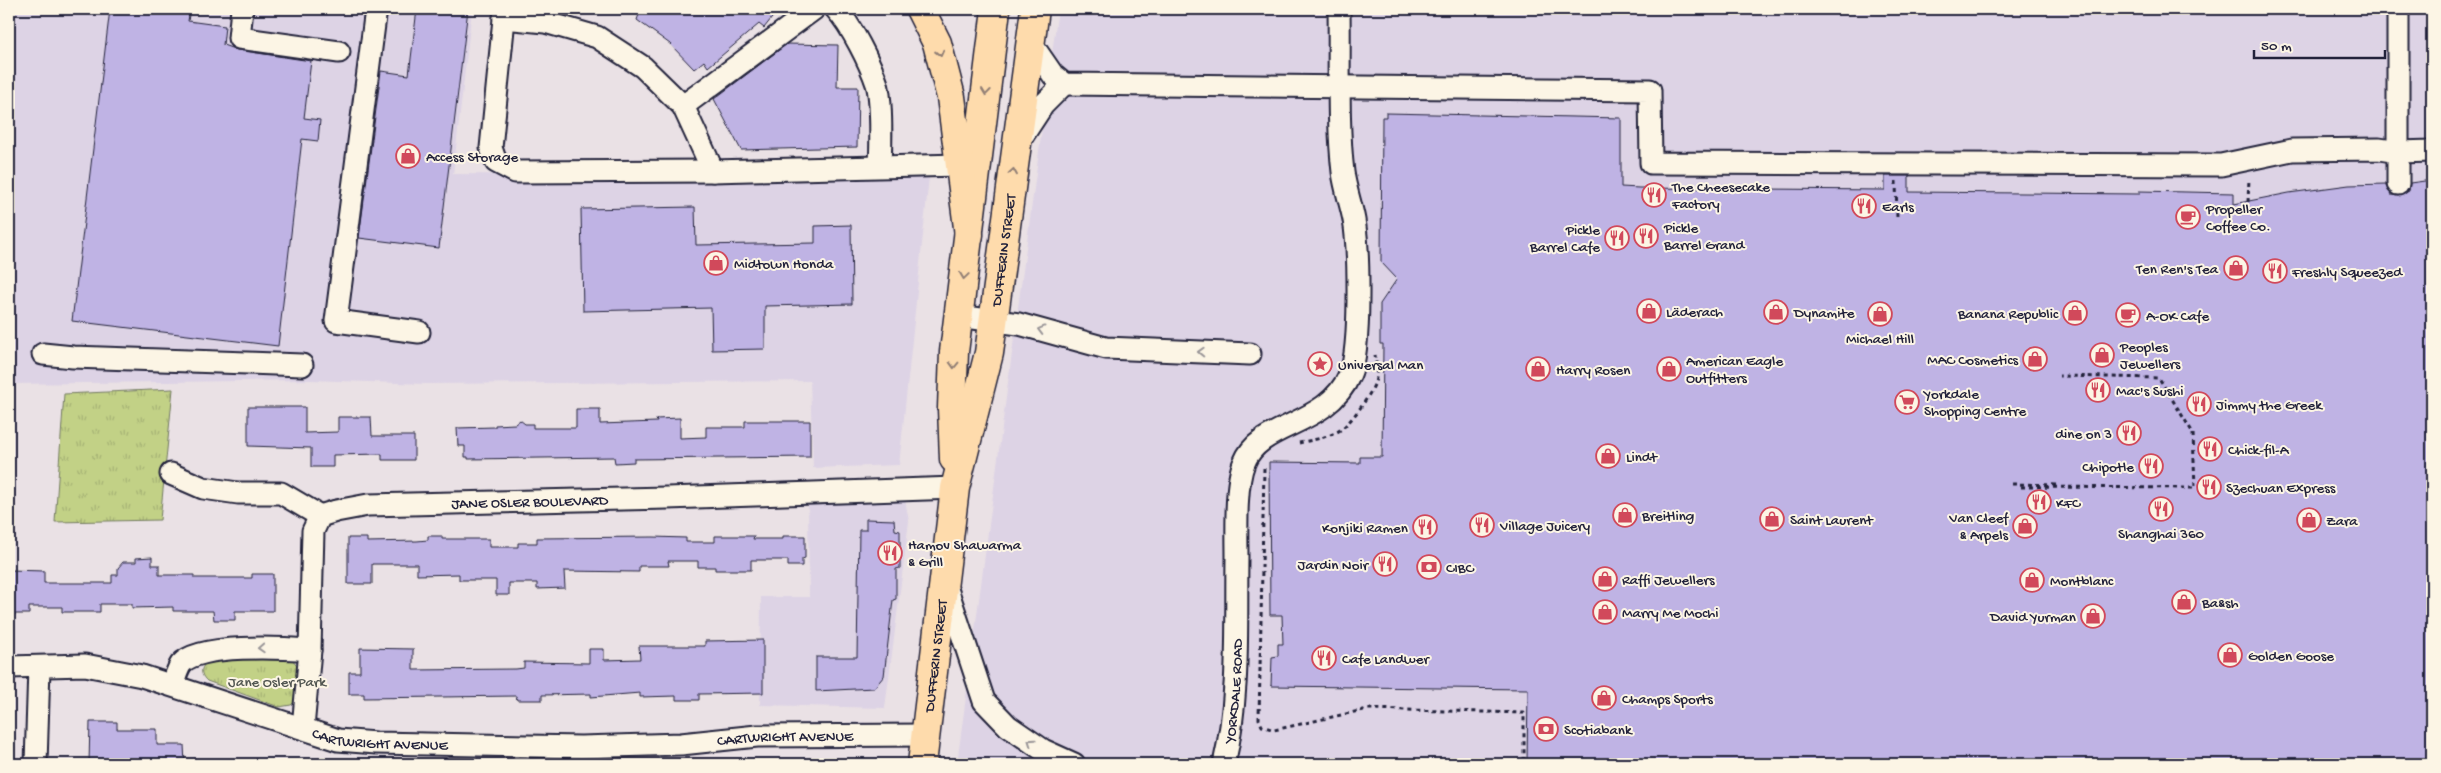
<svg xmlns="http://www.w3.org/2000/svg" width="2441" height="773" font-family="'Gochi Hand',sans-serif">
<defs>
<pattern id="grass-tufts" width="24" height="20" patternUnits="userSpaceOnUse" patternTransform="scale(1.25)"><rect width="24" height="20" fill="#c2d186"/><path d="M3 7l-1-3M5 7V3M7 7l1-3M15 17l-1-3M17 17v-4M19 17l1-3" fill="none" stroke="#a6b375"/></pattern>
</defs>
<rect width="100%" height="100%" fill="#eae1e5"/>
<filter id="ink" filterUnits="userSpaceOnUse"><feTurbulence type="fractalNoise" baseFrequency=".02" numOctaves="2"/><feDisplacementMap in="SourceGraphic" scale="10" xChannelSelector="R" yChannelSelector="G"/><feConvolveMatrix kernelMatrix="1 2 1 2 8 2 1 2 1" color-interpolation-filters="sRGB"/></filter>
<g filter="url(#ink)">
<g fill="#ddd3e5">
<path d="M9,9H472L453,174L929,177L899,465L813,468L810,381L426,384L310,380L9,384Z"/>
<path d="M1058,9H2432V764H957Z"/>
<path d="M905,500L909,521L885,708L760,705L761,597H809L808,501Z"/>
</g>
<g fill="url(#grass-tufts)" stroke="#727a60">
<path d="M173,389L160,520L55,522L64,394Z"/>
<path d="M214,656L292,659L300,669L296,701L291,705L279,707L207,681C196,671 204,663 214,656Z"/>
</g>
<g fill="#bfb3e4" stroke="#22223b">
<path d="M110,9H190L188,21L225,26L223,45L237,50L311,61L304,118L320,120L318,141L302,139L278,346L72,321Z"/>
<path d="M417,9H468L439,248L359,238L381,71L409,75Z"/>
<path d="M641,9H779L764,28L759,24L708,67L704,61L694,69L670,44L637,20Z"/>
<path d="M787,44L838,45L837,87H858L857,147L741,150L714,99Z"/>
<path d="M1386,113L1621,118V187L1639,188L1885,190V176H1909V192L2139,194V191L2234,193V204L2289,193L2349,185L2386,184L2391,195L2398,196L2409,191L2410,183L2432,180V764H1527L1528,689L1271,686L1272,657L1278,656V644H1283L1282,615H1270L1269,462L1360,463V457H1382L1383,344H1380V304L1397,279L1381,262L1382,117H1386Z"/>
<path d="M695,207L696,245L815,243V226L851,225L852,304L765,306V349L712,350L711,308L583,311L581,209Z"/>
<path d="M248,407H305V433L338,432V417H371L372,436H414V460H382V454L333,455V467H311V448L248,446Z"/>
<path d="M576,409H600V424L657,422L656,419L680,418V438L706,437V427H745V421H810V457L634,459V462L615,463L614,457L468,459V457H465V446H458L457,428L495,427V425L515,424L520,420L525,424H533V428H576Z"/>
<path d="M866,519L894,520L895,530L900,531V568L896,569V599L893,600L884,676L874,688L816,691V657H857L859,530H866Z"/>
<path d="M428,536H442V539H489V547H518V543H537V538L653,537L686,538V542H715V536H754L753,539H783V536H805V558L802,559V566H788V560H751V570H715V567H698V561H668L669,566H639V572L564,571L565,588L537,589V583H509V595H496V580H459V574L417,575V564H372V584H348V538H367V542L417,541L428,540Z"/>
<path d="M152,557V565H159V575H194V578H252V574H273V611H235V620H214L213,611H173V607L132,608V604H100V612H62V607H29V614H9L10,570L44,571V583H112V575H118V568L123,562H136V558Z"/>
<path d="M763,640V693L699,694V700H676V696L640,697V693L591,697V694L542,695V700H517L516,696L364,698V694H349V672H360V648L413,649V670L516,669L524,668V662L589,663V649H604V660L640,659L639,646H705V641Z"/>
<path d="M90,722H117V729H157V745H184L185,764H89Z"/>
</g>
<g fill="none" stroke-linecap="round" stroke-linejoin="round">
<g stroke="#22223b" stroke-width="25">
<g id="minor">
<path d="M242,9L239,38L339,52"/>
<path d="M376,9L336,321L419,332"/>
<path d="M505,9L491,148L496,162L515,172L713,171L960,165"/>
<path d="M836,9C851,25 870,63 877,84C882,101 881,147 880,166"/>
<path d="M2398,9V184"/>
<path d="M504,18L545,22L597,37L643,67L683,106L713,171"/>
<path d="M1031,43L1053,75L1064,84L1650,90L1651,163L2221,165L2292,150L2379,149L2399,152L2432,151"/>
<path d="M683,106L814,9"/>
<path d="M1018,143L1043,105L1064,84"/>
<path d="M958,316L1019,324L1106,348L1250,354"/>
<path d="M43,354L73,357L302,365"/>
<path d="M171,474L203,488L238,493H281L320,516"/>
<path d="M945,583L984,701L1008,726L1043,750L1074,764"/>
<path id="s1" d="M9,667L85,665L142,676L338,740L376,743L581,747L681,744L757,736L926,735"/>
<path d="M172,685C175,679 177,670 181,664C198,643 284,648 310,650"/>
<path id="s2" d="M303,728L310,650L313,531L320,516L336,511L368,505L667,498L955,488"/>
<path d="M36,764L39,667"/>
<path id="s3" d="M1224,764C1240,697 1236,625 1237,557C1237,532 1235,485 1244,463C1260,421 1327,428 1350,374C1361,349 1359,249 1354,220C1351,204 1345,188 1343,172C1337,121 1340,61 1339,9"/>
</g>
</g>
<g stroke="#22223b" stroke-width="31">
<g id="major">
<path d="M954,459L952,408L954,352L996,9"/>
<path id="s4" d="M922,764L955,488L989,353L1035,9"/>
</g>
</g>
<g stroke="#22223b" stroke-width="31">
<path id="highway" d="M920,9L937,43L951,97L969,235"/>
</g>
<g stroke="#22223b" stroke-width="3" stroke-dasharray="4 4" stroke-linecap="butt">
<path d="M1896,181L1897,218"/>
<path d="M2248,202L2249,178"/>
<path d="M1299,443C1311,440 1326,438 1337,432C1349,426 1371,395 1375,382C1378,373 1376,364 1375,355"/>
<path d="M1264,468L1259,719L1262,726L1274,730L1368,709L1524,713V764"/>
<path d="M2012,484L2059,485"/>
<path d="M2021,487L2195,488L2193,433L2159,378L2059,376"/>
</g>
<use href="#minor" stroke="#fcf5e5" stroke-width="21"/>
<use href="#major" stroke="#fedbac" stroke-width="28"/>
<use href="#highway" stroke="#fedbac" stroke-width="28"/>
</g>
<defs><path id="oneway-chevron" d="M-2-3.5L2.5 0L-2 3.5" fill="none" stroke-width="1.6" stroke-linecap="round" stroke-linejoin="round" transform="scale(1.25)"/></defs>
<g stroke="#907e74">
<use href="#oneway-chevron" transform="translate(940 53) rotate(76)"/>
<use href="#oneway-chevron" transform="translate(986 92) rotate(97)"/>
<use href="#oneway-chevron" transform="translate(1013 172) rotate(-81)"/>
<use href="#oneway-chevron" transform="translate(964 276) rotate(98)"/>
<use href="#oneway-chevron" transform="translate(954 365) rotate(92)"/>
</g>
<g stroke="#9a9698">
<use href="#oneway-chevron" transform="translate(1041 330) rotate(-165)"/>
<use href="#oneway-chevron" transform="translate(1201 352) rotate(-178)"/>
<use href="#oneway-chevron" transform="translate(261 648) rotate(177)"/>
<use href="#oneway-chevron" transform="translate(1031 742) rotate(-145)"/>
</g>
</g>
<defs>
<g id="shop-ring" transform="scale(1.25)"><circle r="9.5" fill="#fcf5e5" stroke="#d1495b" stroke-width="1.5"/><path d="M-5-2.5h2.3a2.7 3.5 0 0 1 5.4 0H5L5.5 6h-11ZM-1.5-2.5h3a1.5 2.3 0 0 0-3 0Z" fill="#d1495b"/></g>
<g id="restaurant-ring" transform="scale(1.25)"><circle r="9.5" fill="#fcf5e5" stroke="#d1495b" stroke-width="1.5"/><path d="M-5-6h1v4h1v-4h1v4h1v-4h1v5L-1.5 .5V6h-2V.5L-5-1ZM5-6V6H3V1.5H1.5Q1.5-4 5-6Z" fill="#d1495b"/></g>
<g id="cafe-ring" transform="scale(1.25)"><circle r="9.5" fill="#fcf5e5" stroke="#d1495b" stroke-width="1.5"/><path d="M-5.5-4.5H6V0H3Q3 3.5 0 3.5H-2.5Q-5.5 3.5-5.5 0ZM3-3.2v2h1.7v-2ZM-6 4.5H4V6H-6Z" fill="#d1495b"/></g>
<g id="sight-ring" transform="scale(1.25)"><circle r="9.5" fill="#fcf5e5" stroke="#d1495b" stroke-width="1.5"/><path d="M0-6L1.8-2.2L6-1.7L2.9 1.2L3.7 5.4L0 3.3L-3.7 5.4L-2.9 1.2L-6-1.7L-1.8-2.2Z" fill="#d1495b"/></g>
<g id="supermarket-ring" transform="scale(1.25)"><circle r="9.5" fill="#fcf5e5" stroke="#d1495b" stroke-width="1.5"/><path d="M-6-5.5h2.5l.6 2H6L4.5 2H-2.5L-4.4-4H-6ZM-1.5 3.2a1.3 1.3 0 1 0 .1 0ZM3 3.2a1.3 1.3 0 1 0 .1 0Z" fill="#d1495b"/></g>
<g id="bank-ring" transform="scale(1.25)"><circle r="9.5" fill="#fcf5e5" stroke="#d1495b" stroke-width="1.5"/><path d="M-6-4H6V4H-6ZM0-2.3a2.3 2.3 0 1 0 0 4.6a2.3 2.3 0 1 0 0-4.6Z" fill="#d1495b"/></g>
</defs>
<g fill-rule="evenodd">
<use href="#shop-ring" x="408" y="156"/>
<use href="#restaurant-ring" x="1654" y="195"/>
<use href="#restaurant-ring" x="1864" y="206"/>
<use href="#cafe-ring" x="2188" y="217"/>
<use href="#restaurant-ring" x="1646" y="236"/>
<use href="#restaurant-ring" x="1617" y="238"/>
<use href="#shop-ring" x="716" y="263"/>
<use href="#shop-ring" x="2236" y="268"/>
<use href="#restaurant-ring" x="2275" y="271"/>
<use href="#shop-ring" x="1649" y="311"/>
<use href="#shop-ring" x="1776" y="312"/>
<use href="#shop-ring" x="2075" y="313"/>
<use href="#shop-ring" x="1880" y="314"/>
<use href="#cafe-ring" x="2128" y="315"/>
<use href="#shop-ring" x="2102" y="355"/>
<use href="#shop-ring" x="2035" y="359"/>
<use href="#sight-ring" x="1320" y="364"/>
<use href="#shop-ring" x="1538" y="369"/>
<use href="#shop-ring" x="1669" y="369"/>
<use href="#restaurant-ring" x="2098" y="390"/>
<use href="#supermarket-ring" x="1907" y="402"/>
<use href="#restaurant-ring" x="2199" y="404"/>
<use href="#restaurant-ring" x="2129" y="433"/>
<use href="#restaurant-ring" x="2210" y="449"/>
<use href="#shop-ring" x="1608" y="456"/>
<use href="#restaurant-ring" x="2151" y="466"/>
<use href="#restaurant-ring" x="2209" y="487"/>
<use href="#restaurant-ring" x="2039" y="502"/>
<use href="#restaurant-ring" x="2161" y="509"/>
<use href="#shop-ring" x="1625" y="515"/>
<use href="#shop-ring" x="1772" y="519"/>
<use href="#shop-ring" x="2309" y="520"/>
<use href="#restaurant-ring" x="1482" y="525"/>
<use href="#shop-ring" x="2025" y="526"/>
<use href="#restaurant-ring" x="1425" y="527"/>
<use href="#restaurant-ring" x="890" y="553"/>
<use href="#restaurant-ring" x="1385" y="564"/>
<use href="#bank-ring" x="1429" y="567"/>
<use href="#shop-ring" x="1605" y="579"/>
<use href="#shop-ring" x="2032" y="580"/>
<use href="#shop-ring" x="2184" y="602"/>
<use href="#shop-ring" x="1605" y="612"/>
<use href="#shop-ring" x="2093" y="616"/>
<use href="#shop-ring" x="2230" y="655"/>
<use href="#restaurant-ring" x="1324" y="658"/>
<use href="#shop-ring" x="1604" y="698"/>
<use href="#bank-ring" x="1546" y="729"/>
</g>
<g text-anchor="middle" stroke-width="4" stroke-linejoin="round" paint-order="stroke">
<g font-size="15" fill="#22223b" stroke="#fcf5e5" text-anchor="start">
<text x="426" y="161">Access Storage</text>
<text x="1672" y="191">The Cheesecake<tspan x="1672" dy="17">Factory</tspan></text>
<text x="1882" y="211">Earls</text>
<text x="2206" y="213">Propeller<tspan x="2206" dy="17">Coffee Co.</tspan></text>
<text x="1664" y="232">Pickle<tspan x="1664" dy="17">Barrel Grand</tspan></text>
<text x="1600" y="234" text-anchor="end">Pickle<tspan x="1600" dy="17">Barrel Cafe</tspan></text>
<text x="734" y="268">Midtown Honda</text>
<text x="2218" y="273" text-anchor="end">Ten Ren's Tea</text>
<text x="2292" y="276">Freshly Squeezed</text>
<text x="1666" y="316">Läderach</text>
<text x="1794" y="317">Dynamite</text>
<text x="2058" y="318" text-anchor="end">Banana Republic</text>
<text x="2146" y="320">A-OK Cafe</text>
<text x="1880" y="343" text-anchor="middle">Michael Hill</text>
<text x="2120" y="351">Peoples<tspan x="2120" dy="17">Jewellers</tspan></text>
<text x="2018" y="364" text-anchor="end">MAC Cosmetics</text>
<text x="1686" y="365">American Eagle<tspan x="1686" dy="17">Outfitters</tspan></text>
<text x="1338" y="369">Universal Man</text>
<text x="1556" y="374">Harry Rosen</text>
<text x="2116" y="395">Mac's Sushi</text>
<text x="1924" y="398">Yorkdale<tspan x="1924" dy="17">Shopping Centre</tspan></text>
<text x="2216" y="409">Jimmy the Greek</text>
<text x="2112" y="438" text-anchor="end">dine on 3</text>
<text x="2228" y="454">Chick-fil-A</text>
<text x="1626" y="461">Lindt</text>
<text x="2134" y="471" text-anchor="end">Chipotle</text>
<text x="2226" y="492">Szechuan Express</text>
<text x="2056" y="507">KFC</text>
<text x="1642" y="520">Breitling</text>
<text x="2008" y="522" text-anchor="end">Van Cleef<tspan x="2008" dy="17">&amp; Arpels</tspan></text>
<text x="1790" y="524">Saint Laurent</text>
<text x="2326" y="525">Zara</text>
<text x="1500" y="530">Village Juicery</text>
<text x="1408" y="532" text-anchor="end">Konjiki Ramen</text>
<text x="2161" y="538" text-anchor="middle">Shanghai 360</text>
<text x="908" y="549">Hamov Shawarma<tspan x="908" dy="17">&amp; Grill</tspan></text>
<text x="1368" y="569" text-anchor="end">Jardin Noir</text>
<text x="1446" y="572">CIBC</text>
<text x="1622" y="584">Raffi Jewellers</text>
<text x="2050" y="585">Montblanc</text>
<text x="2202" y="607">Ba&amp;sh</text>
<text x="1622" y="617">Marry Me Mochi</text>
<text x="2076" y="621" text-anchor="end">David Yurman</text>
<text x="2248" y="660">Golden Goose</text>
<text x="1342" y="663">Cafe Landwer</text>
<text x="1622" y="703">Champs Sports</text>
<text x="1564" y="734">Scotiabank</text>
</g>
<g font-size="15" fill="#22223b" stroke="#fcf5e5">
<text dy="5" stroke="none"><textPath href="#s4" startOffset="521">DUFFERIN STREET</textPath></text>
<text dy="5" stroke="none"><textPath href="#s2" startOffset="425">JANE OSLER BOULEVARD</textPath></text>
<text dy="5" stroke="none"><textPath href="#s4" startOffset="109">DUFFERIN STREET</textPath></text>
<text dy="5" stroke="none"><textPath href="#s3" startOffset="74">YORKDALE ROAD</textPath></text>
<text dy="5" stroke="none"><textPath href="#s1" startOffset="382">CARTWRIGHT AVENUE</textPath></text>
<text dy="5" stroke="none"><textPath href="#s1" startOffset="788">CARTWRIGHT AVENUE</textPath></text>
</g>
<g font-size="15" fill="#525752" stroke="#fcf5e5">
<text x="277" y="686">Jane Osler Park</text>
</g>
</g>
<rect width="2441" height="773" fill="none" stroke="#fcf5e5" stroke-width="30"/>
<rect x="15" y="15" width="2411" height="743" fill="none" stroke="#22223b" stroke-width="2" filter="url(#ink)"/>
<path d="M2254 50v8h131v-8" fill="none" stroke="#22223b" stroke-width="2.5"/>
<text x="2261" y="50" font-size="15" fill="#22223b" stroke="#fcf5e5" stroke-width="4" paint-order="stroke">50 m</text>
</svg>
